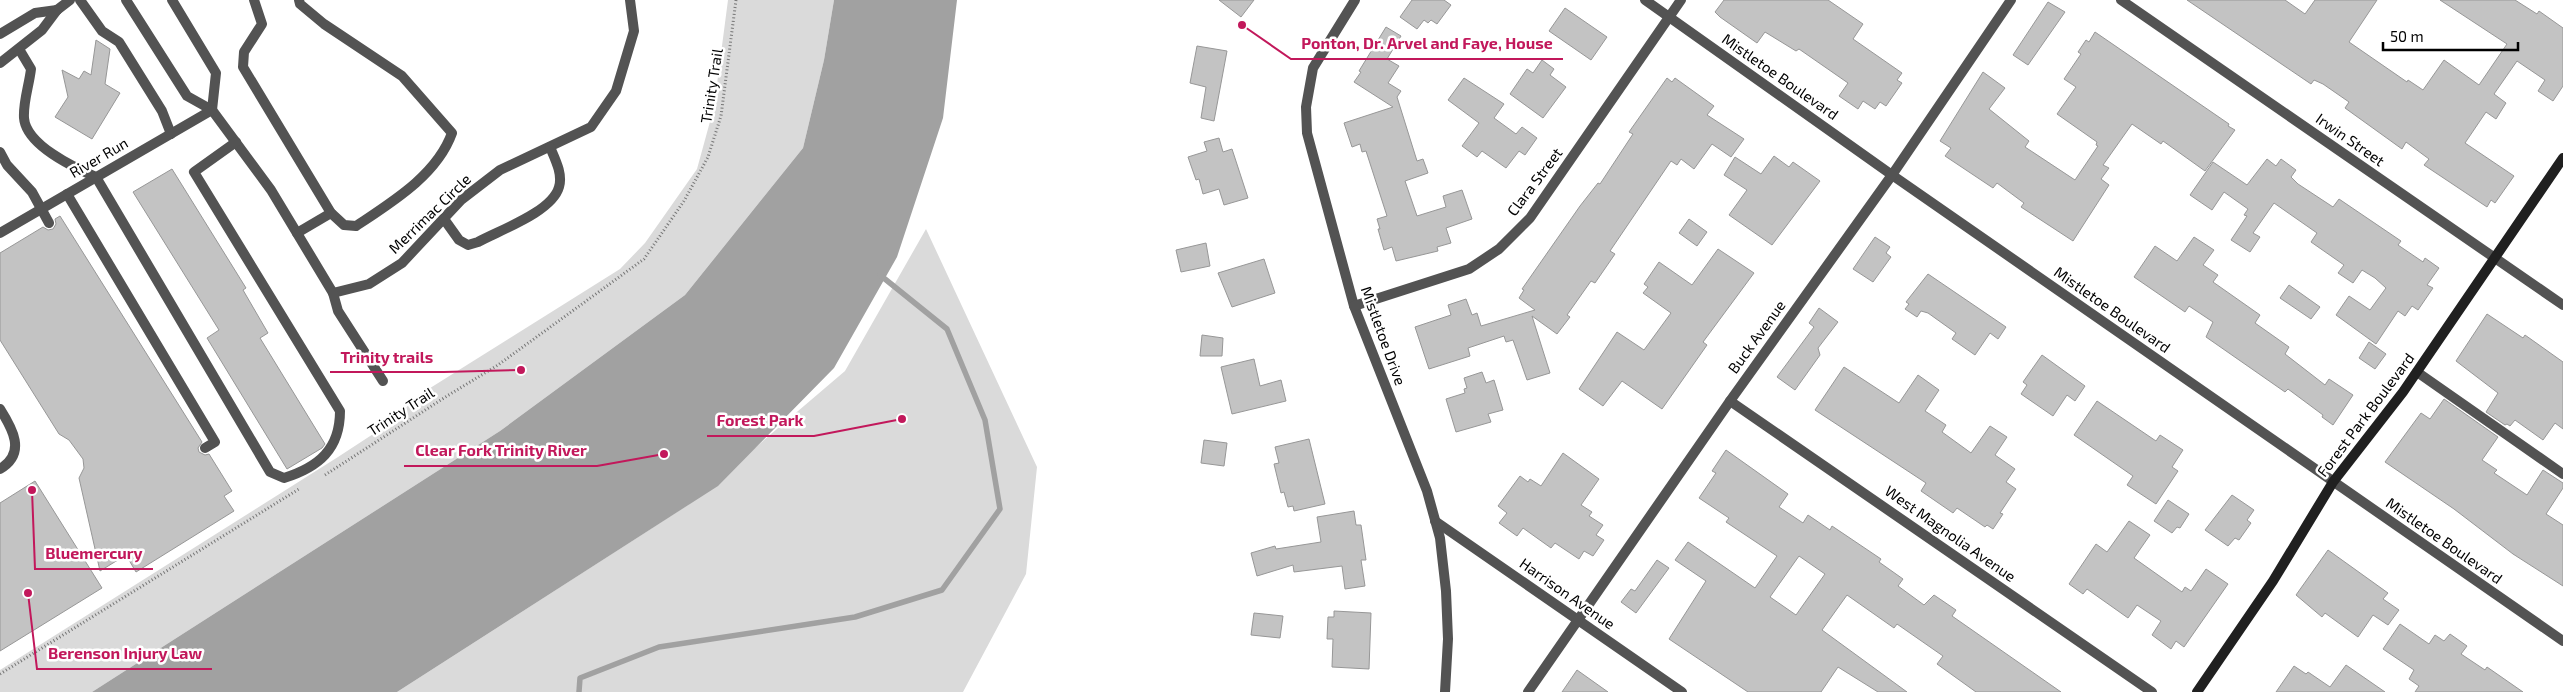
<svg xmlns="http://www.w3.org/2000/svg" width="2563" height="692" font-family="'Exo 2',sans-serif">
<rect width="100%" height="100%" fill="#fff"/>
<g fill="#dadada">
<path d="M728,0H834L824,60L803,148L685,295L500,431L92,692H0V670L338,457L390,423L419,395L620,269L645,243L697,169L714,107Z"/>
<path d="M926,229L1037,467L1026,574L963,692H397L688,505L845,371Z"/>
</g>
<path fill="#a1a1a1" d="M834,0H957L943,118L897,257L834,368L718,486L397,692H92L500,431L685,295L803,148L824,60Z"/>
<g fill="none" stroke-linecap="round" stroke-linejoin="round">
<path stroke="#a1a1a1" stroke-width="5.5" d="M579,692L580,678L659,647L855,617L942,590L1000,509L985,420L947,329L880,275"/>
</g>
<g fill="#c3c3c3" stroke="#979797" fill-rule="evenodd">
<path d="M1219,0H1254L1241,17Z"/>
<path d="M1412,0H1444L1451,5L1437,24L1431,20L1428,23L1424,20L1417,29L1400,17Z"/>
<path d="M1724,0H1828L1863,24L1853,39L1902,73L1897,80L1902,83L1886,106L1880,102L1875,109L1863,101L1858,109L1839,96L1848,83L1799,49L1796,51L1765,32L1757,43L1720,17L1715,12Z"/>
<path d="M2187,0H2285L2305,14L2315,0H2377L2349,42L2407,82L2408,80L2423,90L2444,60L2479,85L2507,44L2440,0H2515L2537,14L2539,11L2563,28V86L2553,101L2538,91L2545,80L2517,61L2494,94L2506,103L2496,119L2486,112L2465,143L2514,176L2495,203L2491,200L2487,207L2424,165L2429,159L2406,142L2402,149L2345,108L2349,102L2323,84L2314,80L2311,84Z"/>
<path d="M2048,2L2065,12L2028,65L2013,55Z"/>
<path d="M1565,8L1607,37L1591,60L1549,31Z"/>
<path d="M1386,27L1401,36L1387,59L1399,66L1388,83L1401,91L1397,97L1417,161L1423,159L1428,173L1405,181L1417,216L1446,207L1443,196L1462,190L1472,219L1446,228L1451,243L1437,247L1438,251L1396,261L1392,247L1384,250L1378,229H1380L1377,219L1387,216L1366,151L1362,152L1360,144L1352,147L1344,123L1393,107L1354,82L1361,72L1359,71Z"/>
<path d="M2095,32L2229,124L2228,126L2235,130L2205,171L2163,141L2161,144L2132,124L2103,165L2109,168L2101,179L2109,185L2073,241L2021,207L2024,203L1997,183L1993,188L1945,156L1951,148L1940,141L1983,72L2005,88L1989,109L2029,141L2025,147L2075,180L2098,146L2096,145L2097,142L2057,114L2076,87L2064,79L2081,54L2078,52L2086,40L2089,42Z"/>
<path d="M96,40L110,49L105,84L120,93L92,139L55,117L68,97L62,70L79,79L84,71L91,75Z"/>
<path d="M1197,46L1227,51L1214,121L1201,118L1206,87L1190,83Z"/>
<path d="M1542,60L1554,69L1550,75L1566,87L1543,118L1510,94L1527,69L1533,73Z"/>
<path d="M1464,78L1504,104L1494,118L1516,134L1522,127L1537,138L1525,155L1519,151L1506,168L1482,151L1477,157L1462,146L1479,123L1448,100Z"/>
<path d="M1667,78L1672,82L1675,78L1714,106L1707,115L1744,139L1731,157L1712,144L1694,169L1681,159L1677,165L1671,161L1610,251L1615,254L1595,283L1591,281L1567,315L1570,317L1557,334L1532,316L1550,373L1527,380L1513,340L1506,342L1504,336L1468,348L1470,356L1429,369L1415,327L1451,315L1448,305L1466,299L1472,315L1477,313L1481,326L1535,310L1519,298L1524,290L1522,289L1580,206L1598,183L1600,184L1633,134L1629,132Z"/>
<path d="M1219,138L1223,152L1232,149L1248,198L1224,205L1219,189L1203,194L1199,179L1196,180L1188,157L1207,151L1204,142Z"/>
<path d="M1774,156L1789,167L1793,162L1820,181L1772,245L1729,215L1747,190L1724,175L1735,157L1761,174Z"/>
<path d="M2267,159L2276,166L2281,159L2296,170L2291,177L2298,184L2333,207L2339,199L2401,241L2398,245L2423,262L2425,258L2439,268L2427,285L2433,288L2418,310L2412,306L2405,316L2398,311L2376,344L2336,315L2349,296L2370,310L2386,288L2375,278L2362,270L2353,283L2338,273L2344,265L2311,242L2317,233L2274,203L2253,233L2260,237L2250,252L2231,240L2247,216L2244,215L2248,209L2224,192L2212,210L2190,195L2213,162L2247,185Z"/>
<path d="M172,169L246,288L243,290L268,333L260,338L325,444L322,448L287,469L207,338L219,330L133,192Z"/>
<path d="M60,216L202,442L198,448L199,452L205,455L209,454L232,491L224,496L234,511L136,572L126,555L100,571L79,478L84,468L83,459L69,440L59,434L0,340V253L43,227L48,230L53,229L56,224L55,219Z"/>
<path d="M1689,219L1707,232L1697,246L1679,233Z"/>
<path d="M1875,237L1890,247L1886,253L1891,257L1873,282L1853,269Z"/>
<path d="M2194,237L2214,250L2203,265L2218,275L2213,282L2260,315L2255,323L2289,347L2285,354L2325,385L2329,379L2353,395L2333,425L2322,417L2323,415L2288,389L2285,392L2206,337L2213,322L2189,306L2185,312L2134,277L2155,246L2177,261Z"/>
<path d="M1206,243L1210,266L1181,272L1176,250Z"/>
<path d="M1718,249L1754,273L1703,342L1707,345L1662,409L1622,381L1603,406L1579,389L1617,332L1644,350L1671,313L1643,293L1648,287L1644,284L1659,262L1692,285Z"/>
<path d="M1264,259L1275,293L1232,307L1218,273Z"/>
<path d="M1928,274L2006,327L1998,339L1990,333L1975,355L1952,339L1956,333L1928,313L1921,311L1917,317L1905,309L1909,304L1906,302Z"/>
<path d="M2289,285L2320,307L2311,319L2280,298Z"/>
<path d="M1819,308L1838,322L1818,348L1820,355L1795,390L1777,377L1814,327L1809,323Z"/>
<path d="M2487,314L2523,338L2525,335L2563,362V429L2555,423L2543,440L2515,420L2510,426L2507,424L2505,425L2486,412L2498,393L2456,361Z"/>
<path d="M1202,335L1223,338L1222,356H1200Z"/>
<path d="M2369,342L2386,354L2375,369L2359,358Z"/>
<path d="M2042,355L2085,386L2075,401L2067,395L2053,416L2021,394L2027,385L2023,382Z"/>
<path d="M1254,359L1260,386L1281,380L1286,401L1232,414L1221,367Z"/>
<path d="M1844,367L1899,403L1918,375L1939,390L1925,411L1946,425L1942,432L1971,453L1990,426L2007,437L1995,455L2015,469L2006,482L2016,489L2000,513L2003,514L1993,529L1987,525L1985,527L1957,508L1953,513L1921,491L1926,483L1815,410Z"/>
<path d="M1482,372L1486,383L1494,380L1503,410L1488,414L1491,422L1456,432L1446,399L1465,393L1464,389L1467,388L1464,378Z"/>
<path d="M2444,399L2498,437L2482,460L2497,470L2494,473L2527,495L2543,470L2563,483V488L2546,514L2563,525V586L2513,554L2454,509L2385,462L2421,413L2430,419Z"/>
<path d="M2097,401L2156,441L2160,435L2183,450L2172,467L2178,471L2156,504L2127,485L2133,476L2074,435Z"/>
<path d="M1309,439L1325,504L1294,511L1293,506L1288,507L1284,492L1281,493L1274,464L1279,463L1275,447Z"/>
<path d="M1204,440L1227,443L1224,466L1201,463Z"/>
<path d="M1726,450L1788,494L1779,507L1803,523L1808,515L1830,530L1832,526L1881,559L1879,562L1903,579L1898,586L1924,605L1934,595L1956,610L1952,616L2061,692H1976L1937,664L1943,656L1897,624L1894,628L1847,595L1822,630L1907,692H1878L1838,667L1821,692H1748L1669,639L1706,581L1675,560L1688,542L1755,588L1777,556L1726,522L1729,518L1699,498L1716,473L1712,471ZM1799,556L1825,574L1796,615L1770,597Z"/>
<path d="M1563,453L1599,479L1581,505L1592,512L1589,516L1603,525L1596,535L1604,540L1593,556L1584,551L1579,559L1555,543L1551,548L1523,528L1517,536L1499,523L1507,513L1498,506L1520,476L1528,482L1530,479L1541,486Z"/>
<path d="M35,481L102,588L0,651V503Z"/>
<path d="M2232,495L2254,510L2247,520L2251,523L2239,540L2235,538L2228,546L2205,530Z"/>
<path d="M2168,500L2189,514L2180,528L2177,527L2172,533L2154,521Z"/>
<path d="M1354,511L1356,525H1361L1366,560H1361L1365,586L1345,589L1342,566L1294,572L1293,565L1257,576L1251,553L1275,546L1276,549L1321,542L1317,517Z"/>
<path d="M2129,521L2150,535L2134,558L2182,592L2185,587L2191,591L2206,569L2228,584L2184,647L2176,641L2171,649L2152,635L2161,621L2137,605L2128,618L2087,589L2083,594L2069,584L2096,544L2107,552Z"/>
<path d="M2328,550L2388,593L2383,599L2399,610L2388,625L2373,615L2358,637L2325,613L2322,617L2296,595Z"/>
<path d="M1657,560L1669,568L1636,613L1621,602L1631,589L1635,591Z"/>
<path d="M1334,611L1371,613L1369,669L1332,667L1333,639H1327L1328,617H1334Z"/>
<path d="M1254,613L1283,616L1280,638L1251,635Z"/>
<path d="M2400,624L2429,644L2435,635L2444,641L2450,634L2467,646L2461,654L2485,670L2487,667L2523,692H2415L2419,686L2409,679L2414,670L2383,649Z"/>
<path d="M2346,665L2385,692H2276L2294,666L2306,674L2308,672L2330,687Z"/>
<path d="M1577,670L1608,692H1562Z"/>
</g>
<g fill="none" stroke-linecap="round" stroke-linejoin="round">
<g stroke="#757575" stroke-width="3" stroke-dasharray="1 2.5" stroke-linecap="butt">
<path d="M325,475L447,396L498,365L644,259L684,201L708,157L721,116L736,0"/>
<path d="M0,674L299,489"/>
</g>
<g stroke="#535353" stroke-width="10">
<path d="M80,0L102,31L119,42L162,111L171,134"/>
<path d="M126,0L187,96L212,110L271,190L333,293L369,284L402,263L461,200L500,170L591,127L616,91L634,31L630,0"/>
<path d="M172,0L216,73L212,110"/>
<path d="M254,0L262,24L244,52L243,67L331,213L344,225L356,226C392,202 437,175 452,133L402,76L324,24L300,4L299,0"/>
<path d="M57,10L70,0"/>
<path d="M19,49L31,69C29,86 23,102 24,118C26,145 75,168 96,177L270,472L284,478C319,467 340,449 340,411L194,172L236,142"/>
<path d="M0,152L7,165L32,192L49,223"/>
<path d="M67,194L215,442L205,448"/>
<path d="M444,219L459,240L468,245L478,242C500,230 552,212 559,187C563,174 555,159 550,147"/>
<path d="M0,233L212,110"/>
<path d="M297,233L331,213"/>
<path d="M333,293L338,311L383,381"/>
<path d="M2417,372L2563,474"/>
<path d="M0,409C12,428 27,453 0,469"/>
</g>
<g stroke="#535353" stroke-width="10">
<path d="M1355,0L1313,68L1306,107L1307,133L1354,306L1427,491L1440,538L1446,591L1448,639L1445,692"/>
<path d="M1645,0L1892,175L2563,641"/>
<path d="M2121,0L2563,305"/>
<path d="M0,34L35,13L57,10"/>
<path d="M0,63L42,30L57,10"/>
<path d="M1354,306L1469,269L1499,249L1530,218L1681,0"/>
<path d="M1730,401L2152,692"/>
<path d="M1435,521L1682,692"/>
<path d="M1528,692L1730,401L1892,175L2011,0"/>
</g>
<path stroke="#202020" stroke-width="10" d="M2197,692L2273,581L2333,482L2403,392L2563,158"/>
</g>
<g text-anchor="middle" stroke-width="5" stroke-linejoin="round" paint-order="stroke">
<g font-size="15" fill="#000" stroke="#fff">
<text transform="translate(1780 77) rotate(35)" y="5">Mistletoe Boulevard</text>
<text transform="translate(712 86) rotate(-81)" y="5">Trinity Trail</text>
<text transform="translate(2350 140) rotate(35)" y="5">Irwin Street</text>
<text transform="translate(99 158) rotate(-30)" y="5">River Run</text>
<text transform="translate(1535 182) rotate(-53)" y="5">Clara Street</text>
<text transform="translate(430 214) rotate(-44)" y="5">Merrimac Circle</text>
<text transform="translate(2112 310) rotate(35)" y="5">Mistletoe Boulevard</text>
<text transform="translate(1383 336) rotate(70)" y="5">Mistletoe Drive</text>
<text transform="translate(1757 337) rotate(-54)" y="5">Buck Avenue</text>
<text transform="translate(401 412) rotate(-33)" y="5">Trinity Trail</text>
<text transform="translate(2366 415) rotate(-53)" y="5">Forest Park Boulevard</text>
<text transform="translate(1950 534) rotate(35)" y="5">West Magnolia Avenue</text>
<text transform="translate(2444 541) rotate(35)" y="5">Mistletoe Boulevard</text>
<text transform="translate(1567 594) rotate(35)" y="5">Harrison Avenue</text>
</g>
</g>
<path fill="none" stroke="#c2185b" stroke-width="2" d="M1242 25L1291 59H1563M521 370L444 372H330M902 419L814 436H707M664 454L597 466H404M32 490L35 569H153M28 593L37 669H212"/>
<g fill="#c2185b" stroke="#fff" stroke-width="2">
<circle cx="1242" cy="25" r="5"/>
<circle cx="521" cy="370" r="5"/>
<circle cx="902" cy="419" r="5"/>
<circle cx="664" cy="454" r="5"/>
<circle cx="32" cy="490" r="5"/>
<circle cx="28" cy="593" r="5"/>
</g>
<g font-size="16" text-anchor="middle" font-weight="bold" fill="#c2185b" stroke="#fff" stroke-width="5" stroke-linejoin="round" paint-order="stroke">
<text x="1427" y="49">Ponton, Dr. Arvel and Faye, House</text>
<text x="387" y="363">Trinity trails</text>
<text x="760" y="426">Forest Park</text>
<text x="501" y="456">Clear Fork Trinity River</text>
<text x="94" y="559">Bluemercury</text>
<text x="125" y="659">Berenson Injury Law</text>
</g>
<path d="M2383 42v8h135v-8" fill="none" stroke="#000000" stroke-width="2.5"/>
<text x="2390" y="42" font-size="15" fill="#000000" stroke="#ffffff" stroke-width="4" paint-order="stroke">50 m</text>
</svg>
